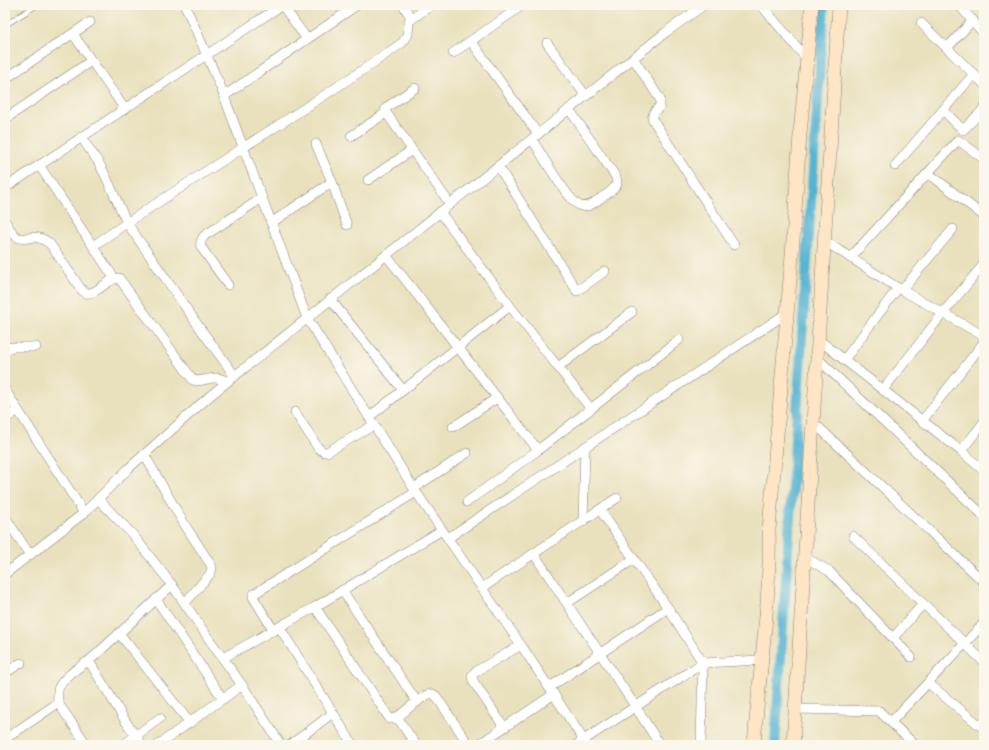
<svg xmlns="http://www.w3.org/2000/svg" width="989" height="750" font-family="'Shantell Sans',sans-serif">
<rect width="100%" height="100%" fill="#fbf7ec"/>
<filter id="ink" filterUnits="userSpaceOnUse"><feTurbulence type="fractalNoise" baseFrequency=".025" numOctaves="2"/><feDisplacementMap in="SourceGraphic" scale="8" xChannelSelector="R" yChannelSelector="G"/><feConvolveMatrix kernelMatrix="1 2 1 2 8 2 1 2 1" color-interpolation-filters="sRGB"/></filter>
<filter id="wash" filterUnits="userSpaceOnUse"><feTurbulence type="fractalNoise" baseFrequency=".012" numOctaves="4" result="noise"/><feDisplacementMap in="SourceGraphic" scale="16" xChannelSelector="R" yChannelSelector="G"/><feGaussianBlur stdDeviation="0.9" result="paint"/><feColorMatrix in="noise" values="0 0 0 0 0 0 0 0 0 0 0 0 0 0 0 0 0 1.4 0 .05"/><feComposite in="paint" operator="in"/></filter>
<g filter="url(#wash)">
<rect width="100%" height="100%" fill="#e9e1bd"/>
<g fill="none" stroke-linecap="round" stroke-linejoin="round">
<path stroke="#54b4d3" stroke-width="10" d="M775,745L824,5"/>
</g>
</g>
<g filter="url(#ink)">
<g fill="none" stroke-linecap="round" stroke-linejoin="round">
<g stroke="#86827c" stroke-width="6">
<path id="lane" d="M5,25L37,5"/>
</g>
<g stroke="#86827c" stroke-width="10">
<g id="street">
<path d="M185,5L221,88L307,318L416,492L521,645L587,745"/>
<path d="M282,5L307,39"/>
<path d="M403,5L412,19"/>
<path d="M761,5L807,59"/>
<path d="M959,5L984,34"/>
<path d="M921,23L984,84"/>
<path d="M73,34L124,108"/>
<path d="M471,41L538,134"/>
<path d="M547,43L586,96"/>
<path d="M947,48L973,20"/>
<path d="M453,53L523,5"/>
<path d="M633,58L660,99V106C656,110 651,114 653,120L734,245"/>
<path d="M5,79L90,22"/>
<path d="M415,88L387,107L385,111L450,204"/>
<path d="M224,96L357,5"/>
<path d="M943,110L963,130L984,109"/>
<path d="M5,119L91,61"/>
<path d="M351,136L386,113"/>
<path d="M81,137L99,163L107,179L127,223L202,331L235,376"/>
<path d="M532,139C540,152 569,203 581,206C589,208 595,202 601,198C607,194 613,191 617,184L616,177L569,109"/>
<path d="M316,144L332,182L347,225"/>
<path d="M39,165L114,278"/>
<path d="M498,166L577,291L605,271"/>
<path d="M895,166L974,74"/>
<path d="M928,173L984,216"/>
<path d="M368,180L412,150"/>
<path d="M5,188L282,5"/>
<path d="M440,212L510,306L591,409"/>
<path d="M5,221C8,226 12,234 17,237C26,243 34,230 50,244L81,289L85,293C98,295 106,279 119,278L193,380C204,384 213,372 227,382"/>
<path d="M271,223L332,182"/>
<path d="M826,242L898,288L984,336"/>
<path d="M93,246C194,176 301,114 402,43L408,35L409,21L431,5"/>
<path d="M386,255L538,450"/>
<path d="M850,258L958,140L984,159"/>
<path d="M228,285L201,247C200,243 201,240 204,236L262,198"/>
<path d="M902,290L953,229"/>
<path d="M330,299L403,390"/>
<path d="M819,340L961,451L984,471"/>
<path d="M5,351L11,347H36"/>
<path d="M818,359L984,516"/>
<path d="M844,360L898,288"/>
<path d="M558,367L632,312"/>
<path d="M5,390L84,513"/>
<path d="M883,390L943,313L984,264"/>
<path d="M295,412L318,448L324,452H327L374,425"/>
<path d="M369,417L510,306"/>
<path d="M5,419L18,410"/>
<path d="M922,421L984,342"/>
<path d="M813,422L984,582"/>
<path d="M453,427L497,398"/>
<path d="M961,451L984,422"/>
<path d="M144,454L183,522L211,565L212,568L210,574L185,603"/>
<path d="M414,488L467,453"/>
<path d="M98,499L133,535L172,585L211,642L242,685L281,745"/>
<path d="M467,502L538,450L679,340"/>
<path d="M5,517L30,555"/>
<path d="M583,522L585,447"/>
<path d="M853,536L984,662"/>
<path d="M448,538L787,313"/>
<path d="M534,554L635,706L660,745"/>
<path d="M804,557L829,571L911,657"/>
<path d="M5,574L84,513L129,468L211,395L666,32L704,5"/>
<path d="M482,588L617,498"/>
<path d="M342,590L417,702"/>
<path d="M156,599L223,699"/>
<path d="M567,603L634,559"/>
<path d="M315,607L390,719H395C402,714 423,695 430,694C433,693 434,695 436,696L469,745"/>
<path d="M280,628L353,745"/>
<path d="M274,631L253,597L254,594L416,492"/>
<path d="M119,633L190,723"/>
<path d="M893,638L923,604"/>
<path d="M223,658L315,607L442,530"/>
<path d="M89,661L126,722L142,745"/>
<path d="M5,673L21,663"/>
<path d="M928,683L984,729"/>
<path d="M550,687L668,608"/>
<path d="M58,703C58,698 57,691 59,687C63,678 81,665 89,661L172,585"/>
<path d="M795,709L879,711L915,745"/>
<path d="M397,717L416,745"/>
<path d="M891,722L984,623"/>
<path d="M504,727L473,681L472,676L475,672L521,645"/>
<path d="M5,739L58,703L87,745"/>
<path d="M123,745L160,718"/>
<path d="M158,745L242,685"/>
<path d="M290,745L333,713"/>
<path d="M478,745L554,694"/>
<path d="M576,745L703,663L668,608L600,510"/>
<path d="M701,745L703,663L761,660"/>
</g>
</g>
<g stroke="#86827c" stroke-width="14">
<g id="secondary">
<path d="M754,745C759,673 771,601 769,530L792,255L800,134L812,5"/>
<path d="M793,745C807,498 825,252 839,5"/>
</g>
</g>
<use href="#lane" stroke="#fff" stroke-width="4.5"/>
<use href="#street" stroke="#fff" stroke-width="9"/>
<use href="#secondary" stroke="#fde5c5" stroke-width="13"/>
</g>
</g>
<rect width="989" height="750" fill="none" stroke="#fbf7ec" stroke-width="20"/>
</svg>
